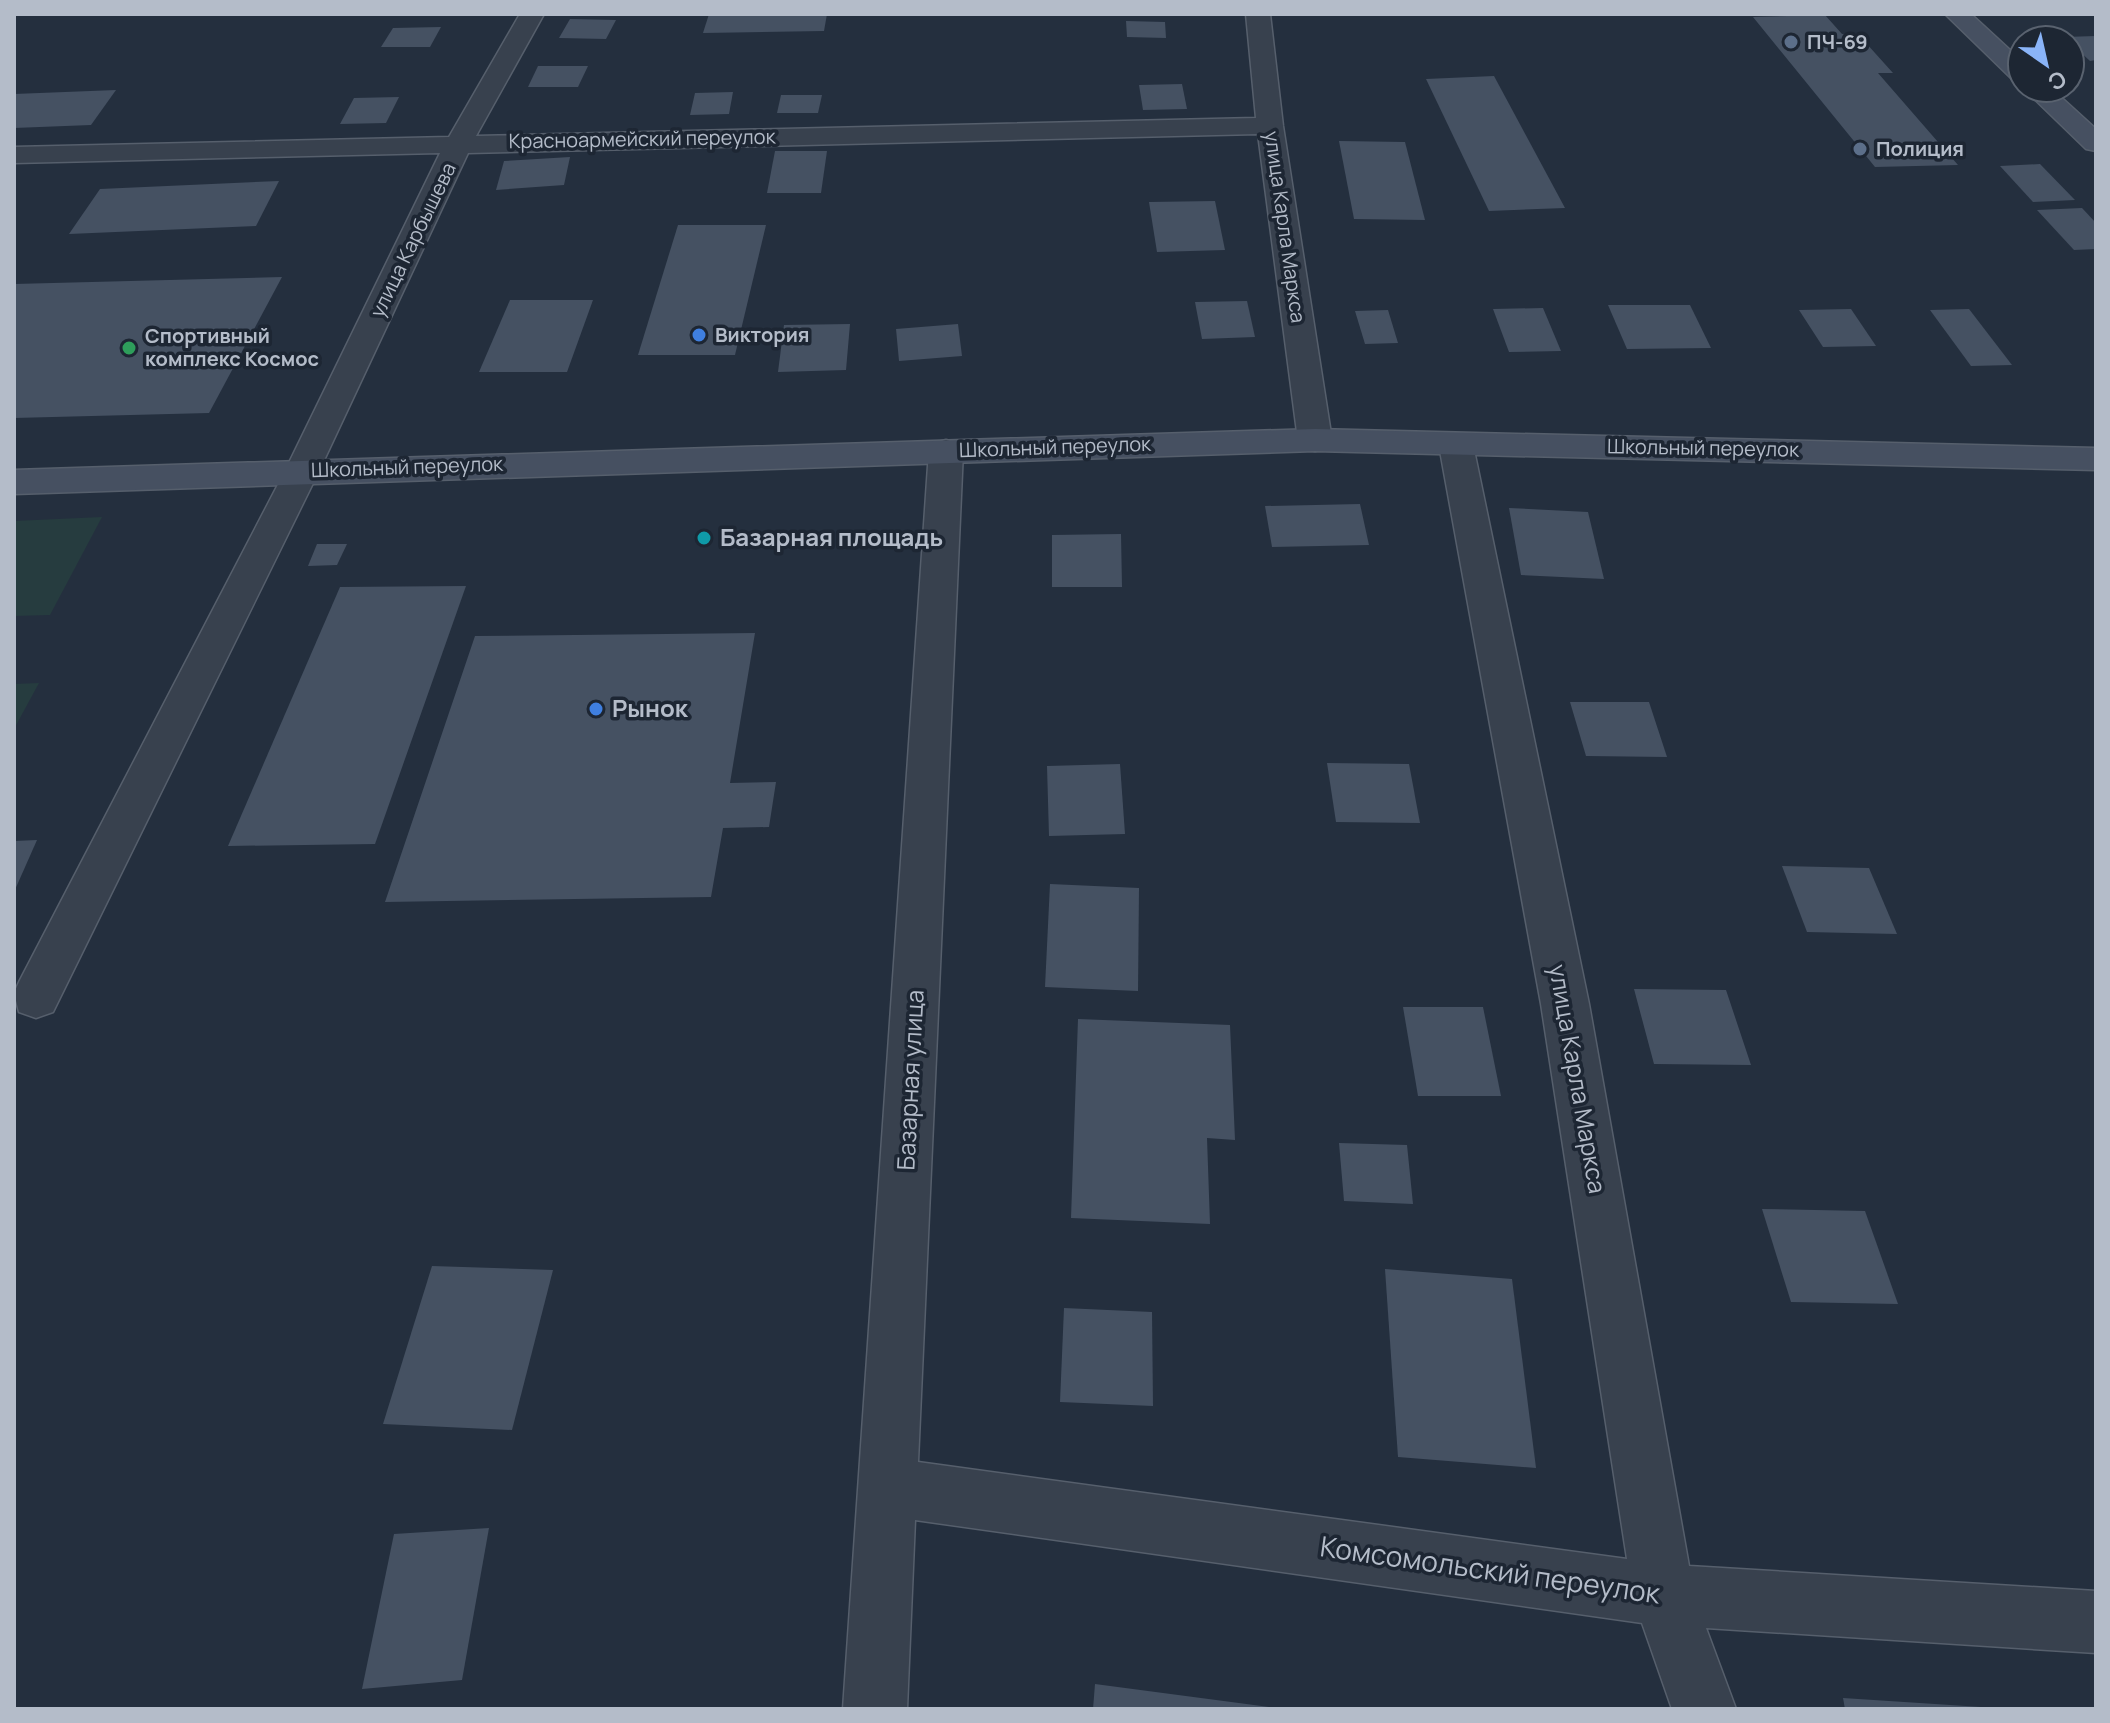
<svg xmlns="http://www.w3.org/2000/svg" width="2110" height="1723" font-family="Manrope,sans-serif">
<rect width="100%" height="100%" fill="#242f3e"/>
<g fill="#263c3f">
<path d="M102,517L50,615L14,616V521Z"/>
<path d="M39,683L14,729V684Z"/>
</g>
<g fill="#455162">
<path d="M709,14H827L824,31L703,33Z"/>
<path d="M1825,15L1842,34L1857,33L1893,73H1878L1958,165L1875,167L1753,17Z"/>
<path d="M570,19L616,20L606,39L559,38Z"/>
<path d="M1126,21L1165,22L1166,38L1127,37Z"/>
<path d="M441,27L430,47H381L393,28Z"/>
<path d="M2096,36V60L2090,61L2064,37Z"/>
<path d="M538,66H588L578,87H528Z"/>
<path d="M1494,76L1565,208L1489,211L1426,79Z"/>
<path d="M1182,84L1187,109L1143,110L1139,85Z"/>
<path d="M116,90L91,125L14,128V94Z"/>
<path d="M733,92L729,114L690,115L695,93Z"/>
<path d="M781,95H822L818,113H777Z"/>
<path d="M399,97L386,123L340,124L354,98Z"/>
<path d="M1339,141L1405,142L1425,220L1354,219Z"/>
<path d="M775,151H827L821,193H767Z"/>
<path d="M570,157L564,185L496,190L504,161Z"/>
<path d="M2040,164L2075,200L2033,202L2000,166Z"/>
<path d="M279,181L256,226L69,234L100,189Z"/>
<path d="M1215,201L1225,250L1157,252L1149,202Z"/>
<path d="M2082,208L2096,223V249L2074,250L2037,210Z"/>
<path d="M678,225H766L735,355H638Z"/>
<path d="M282,277L209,413L14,418V284Z"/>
<path d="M510,300H593L567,372H479Z"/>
<path d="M1247,301L1255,337L1202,339L1195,302Z"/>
<path d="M1608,305H1690L1711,348L1627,349Z"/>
<path d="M1543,308L1561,351L1509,352L1493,309Z"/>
<path d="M1851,309L1876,346L1823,347L1799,310Z"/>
<path d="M1969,309L2012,365L1971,366L1930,310Z"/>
<path d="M1388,310L1398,343L1365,344L1355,311Z"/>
<path d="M850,324L846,370L778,372L784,325Z"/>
<path d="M958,324L962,356L899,361L896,329Z"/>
<path d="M1360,504L1369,545L1272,547L1265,506Z"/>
<path d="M1509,508L1588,512L1604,579L1521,575Z"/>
<path d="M1121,534L1122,587H1052V535Z"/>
<path d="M317,544H347L337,565L308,566Z"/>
<path d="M466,586L375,844L228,846L340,587Z"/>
<path d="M755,633L730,783L776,782L769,827L723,828L711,897L385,902L475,636Z"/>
<path d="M1570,702H1649L1667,757L1586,756Z"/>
<path d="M1327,763L1409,764L1420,823L1336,822Z"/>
<path d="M1120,764L1125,834L1049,836L1047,766Z"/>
<path d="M37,840L14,892V841Z"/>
<path d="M1782,866L1869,868L1897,934L1807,932Z"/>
<path d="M1050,884L1139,888L1138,991L1045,987Z"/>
<path d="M1634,989L1726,990L1751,1065L1654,1064Z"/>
<path d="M1403,1007H1483L1501,1096H1418Z"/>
<path d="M1078,1019L1230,1025L1235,1140L1207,1138L1210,1224L1071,1218Z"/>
<path d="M1339,1143L1407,1145L1413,1204L1344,1201Z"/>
<path d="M1762,1209L1865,1211L1898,1304L1791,1302Z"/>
<path d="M432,1266L553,1270L512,1430L383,1424Z"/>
<path d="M1385,1269L1512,1279L1536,1468L1398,1457Z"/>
<path d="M1064,1308L1152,1312L1153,1406L1060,1402Z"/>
<path d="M489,1528L462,1680L362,1689L394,1534Z"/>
<path d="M1095,1684L1269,1707V1709H1093Z"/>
<path d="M1843,1698L1981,1707V1709H1845Z"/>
</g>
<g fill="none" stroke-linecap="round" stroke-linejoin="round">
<g stroke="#565f6c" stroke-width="3">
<g id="street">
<path d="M520,14H544L476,136L1256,118L1246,14H1270L1283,126L1332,440L1327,448L1315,451L1303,448L1298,440L1258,134L468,153L319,471L53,1012L36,1018L19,1012L14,993L19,982L285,471L440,153L14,163V147L449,137Z"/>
<path d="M1456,434L1468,437L1473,445L1589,1004L1689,1566L2096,1591V1653L1706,1628L1736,1709H1672L1642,1623L915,1520L907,1709H843L929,451L934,443L946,440L958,443L963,451L918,1462L1627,1559L1541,1004L1439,445L1444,437Z"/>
</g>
</g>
<g stroke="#565f6c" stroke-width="3">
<g id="secondary">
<path d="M1945,14H1971L2022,61V83L2013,80Z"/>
<path d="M2023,88H2051L2096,129V151L2086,149Z"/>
<path d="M1315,429L2096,448V470L1315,451L14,494V470Z"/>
</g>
</g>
<use href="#street" fill="#38414e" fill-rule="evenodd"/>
<use href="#secondary" fill="#465061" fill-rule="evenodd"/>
</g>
<g fill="#5c6f8a" stroke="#1d2633" stroke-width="3">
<circle cx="1791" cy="42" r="8"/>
<circle cx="1860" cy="149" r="8"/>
</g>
<g fill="#3f7fe0" stroke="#1d2633" stroke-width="3">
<circle cx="699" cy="335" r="8"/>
<circle cx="596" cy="709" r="8"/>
</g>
<circle fill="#2e9e5b" stroke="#1d2633" stroke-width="3" cx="129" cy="348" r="8"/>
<circle fill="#0f9aa8" stroke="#1d2633" stroke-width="3" cx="704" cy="538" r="8"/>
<g text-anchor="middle" stroke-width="7" stroke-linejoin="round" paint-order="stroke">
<g font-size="20" font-weight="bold" fill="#b4bcc9" stroke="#1d2633" text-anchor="start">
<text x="1807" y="49">ПЧ-69</text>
<text x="1876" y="156">Полиция</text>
<text x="715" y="342">Виктория</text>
<text x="145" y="343">Спортивный<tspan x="145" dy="23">комплекс Космос</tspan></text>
</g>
<g font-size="20" fill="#b4bcc9" stroke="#1d2633">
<text transform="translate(642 139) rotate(-1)" y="7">Красноармейский переулок</text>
<text transform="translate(1285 227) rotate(82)" y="7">улица Карла Маркса</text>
<text transform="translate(413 240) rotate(-64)" y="7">улица Карбышева</text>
<text transform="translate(1055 447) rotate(-2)" y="7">Школьный переулок</text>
<text transform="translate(1703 448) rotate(1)" y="7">Школьный переулок</text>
<text transform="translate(407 467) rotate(-2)" y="7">Школьный переулок</text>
</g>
<g font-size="24" font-weight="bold" fill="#b4bcc9" stroke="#1d2633" text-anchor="start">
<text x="720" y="546">Базарная площадь</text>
<text x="612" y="717">Рынок</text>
</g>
<g font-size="24" fill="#b4bcc9" stroke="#1d2633">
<text transform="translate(1577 1079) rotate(80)" y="8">улица Карла Маркса</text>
<text transform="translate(911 1080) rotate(-87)" y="8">Базарная улица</text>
</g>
<g font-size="28" fill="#b4bcc9" stroke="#1d2633">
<text transform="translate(1490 1570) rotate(8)" y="10">Комсомольский переулок</text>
</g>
</g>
<rect width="2110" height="1723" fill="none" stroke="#b4bcc9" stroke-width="32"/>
<g transform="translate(2046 64) rotate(146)"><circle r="38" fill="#1d2633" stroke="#59626f" stroke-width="2"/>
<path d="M0-6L14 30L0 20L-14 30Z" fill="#8ab4f8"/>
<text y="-12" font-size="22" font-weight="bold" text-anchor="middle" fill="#b4bcc9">С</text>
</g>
</svg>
